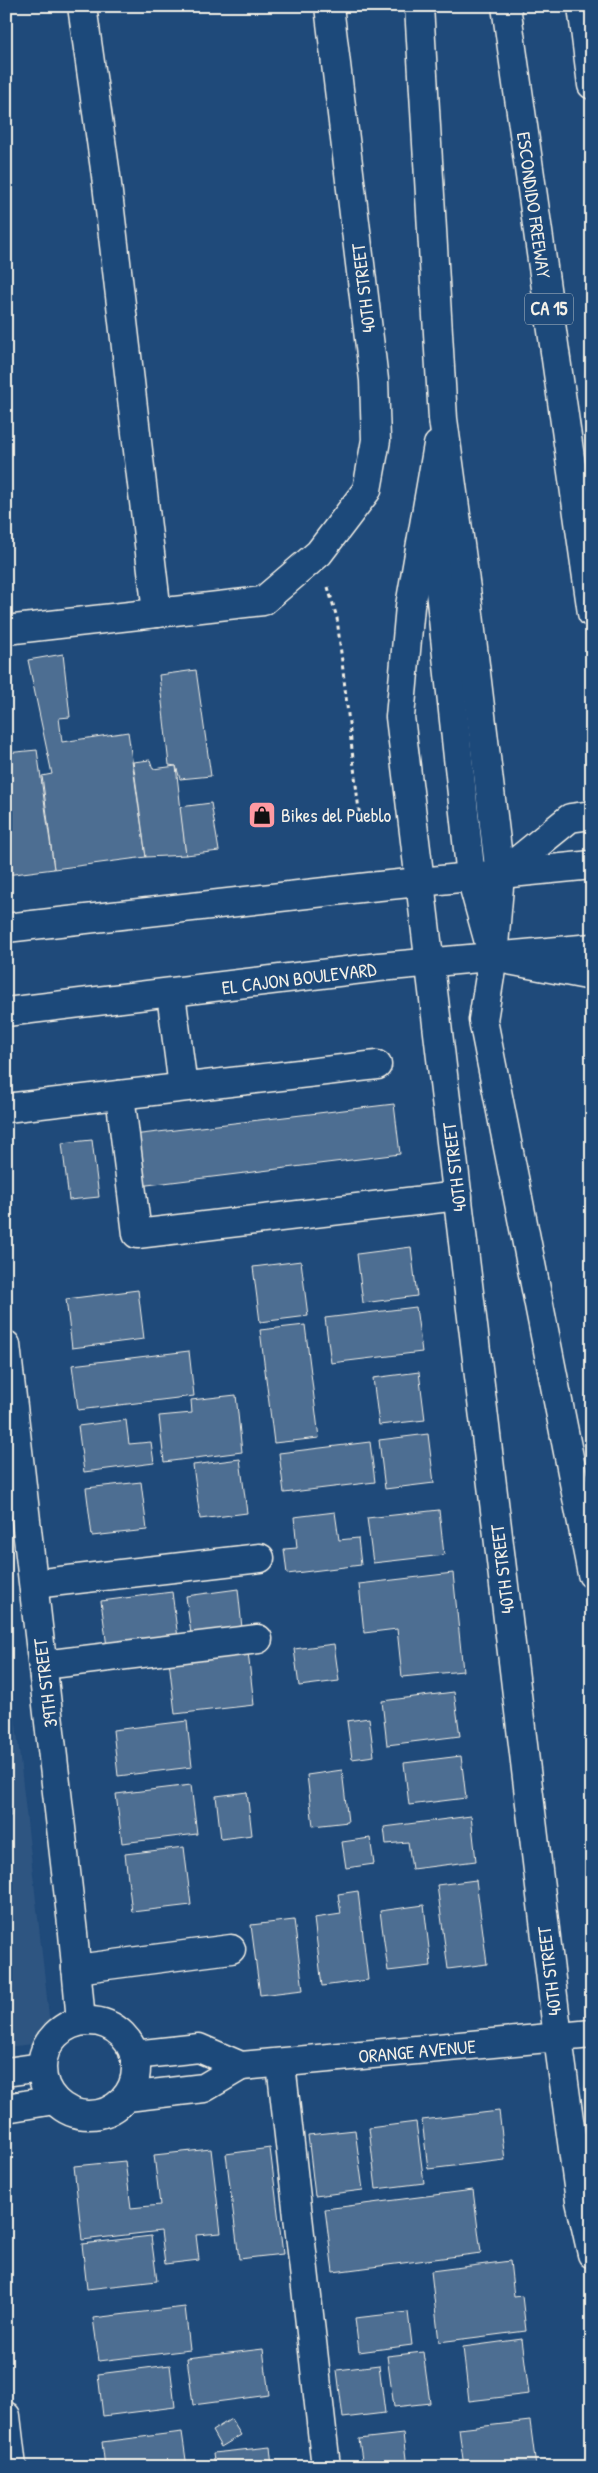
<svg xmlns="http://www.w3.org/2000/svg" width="598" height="2473" font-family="'Patrick Hand',sans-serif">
<rect width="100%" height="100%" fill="#1f4a7a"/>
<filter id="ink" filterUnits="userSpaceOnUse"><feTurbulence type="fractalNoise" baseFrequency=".02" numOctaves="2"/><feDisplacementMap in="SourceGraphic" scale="10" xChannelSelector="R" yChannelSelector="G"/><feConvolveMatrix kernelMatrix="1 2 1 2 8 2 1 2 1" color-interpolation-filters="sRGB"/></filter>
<g filter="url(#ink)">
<path fill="#2d5581" d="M6,1635L52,2042L6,2047Z"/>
<g fill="#4d6e92" stroke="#f4f1e8">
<path d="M63,654L70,717L59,718L62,742L128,732L146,857L54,869L42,776L52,774L28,660Z"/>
<path d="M196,670L211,776L180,779L176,766L169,765L159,675Z"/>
<path d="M37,750L54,869L6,875V753Z"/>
<path d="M150,760L153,769L176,766L186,855L146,857L133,762Z"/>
<path d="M211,803L219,851L186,855L180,807Z"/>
<path d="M394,1104L400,1154L139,1186L133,1135Z"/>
<path d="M92,1140L99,1197L69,1200L62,1143Z"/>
<path d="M411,1247L417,1296L363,1303L357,1254Z"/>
<path d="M301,1261L308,1316L260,1322L253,1267Z"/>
<path d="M138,1290L144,1339L72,1348L66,1299Z"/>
<path d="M416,1307L422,1352L331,1363L325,1318Z"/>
<path d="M305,1325L319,1438L274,1443L260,1330Z"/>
<path d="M189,1351L194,1396L78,1410L72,1365Z"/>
<path d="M419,1372L425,1420L379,1425L373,1378Z"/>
<path d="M236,1395L242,1452L164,1462L159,1416L192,1413L191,1400Z"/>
<path d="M126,1420L129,1444L151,1442L154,1463L84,1472L78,1426Z"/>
<path d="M428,1434L434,1483L385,1489L379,1440Z"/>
<path d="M370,1442L375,1482L284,1493L279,1453Z"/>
<path d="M240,1459L247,1513L200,1519L193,1465Z"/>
<path d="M141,1482L147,1530L92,1536L86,1488Z"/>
<path d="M439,1510L444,1555L373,1563L367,1518Z"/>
<path d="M335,1512L339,1540L358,1538L361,1565L287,1574L284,1549L297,1548L294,1517Z"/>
<path d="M453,1573L463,1671L402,1677L397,1629L364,1633L359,1584Z"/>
<path d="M238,1589L242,1628L191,1634L186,1596Z"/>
<path d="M172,1592L178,1638L107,1647L101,1601Z"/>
<path d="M334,1644L339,1681L299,1686L294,1649Z"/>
<path d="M248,1652L254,1705L175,1714L169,1660Z"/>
<path d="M454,1692L460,1736L387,1745L382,1701Z"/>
<path d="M369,1718L374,1756L352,1759L347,1721Z"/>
<path d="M187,1721L192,1767L118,1776L113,1730Z"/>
<path d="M461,1756L466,1798L409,1805L404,1763Z"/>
<path d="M342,1770L348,1822L313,1826L307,1775Z"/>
<path d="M6,1775L11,1816H6Z"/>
<path d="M191,1785L197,1834L122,1843L116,1794Z"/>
<path d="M247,1792L252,1835L221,1839L216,1796Z"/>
<path d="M471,1816L476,1861L412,1869L408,1842L386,1844L384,1827Z"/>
<path d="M370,1838L374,1864L346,1868L342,1842Z"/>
<path d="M184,1847L191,1905L132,1912L125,1854Z"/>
<path d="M476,1880L487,1964L448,1969L437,1885Z"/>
<path d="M358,1891L368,1980L322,1986L314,1918L341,1914L338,1894Z"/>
<path d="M424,1905L431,1966L388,1971L380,1911Z"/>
<path d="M294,1920L303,1990L260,1995L251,1925Z"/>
<path d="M499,2111L505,2160L428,2169L422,2120Z"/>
<path d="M416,2122L424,2183L376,2189L369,2128Z"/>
<path d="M355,2130L363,2190L315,2196L308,2135Z"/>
<path d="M270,2148L283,2254L239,2259L226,2154Z"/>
<path d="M211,2149L221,2233L196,2235L199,2260L165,2264L161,2231L82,2240L74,2166L125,2161L131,2208L160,2205L154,2155Z"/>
<path d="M473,2190L481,2253L333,2272L325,2209Z"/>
<path d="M151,2236L157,2281L87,2289L82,2244Z"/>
<path d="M510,2261L514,2297L522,2296L526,2331L439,2342L431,2271Z"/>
<path d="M185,2307L190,2350L99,2361L93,2318Z"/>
<path d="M408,2312L412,2345L359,2352L355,2318Z"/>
<path d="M522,2339L529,2394L469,2401L463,2347Z"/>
<path d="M263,2349L269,2395L193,2405L187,2358Z"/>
<path d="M423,2352L430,2403L394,2407L387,2356Z"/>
<path d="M170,2365L175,2407L103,2416L98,2374Z"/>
<path d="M379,2365L385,2413L343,2418L337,2370Z"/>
<path d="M231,2419L241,2435L221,2447L212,2431Z"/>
<path d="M530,2421L536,2467H464L459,2429Z"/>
<path d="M182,2432L187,2467H105L102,2442Z"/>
<path d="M403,2434L407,2467H363L359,2439Z"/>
<path d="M270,2447L272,2467H215L213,2453Z"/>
</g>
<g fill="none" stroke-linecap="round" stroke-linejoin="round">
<g stroke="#f4f1e8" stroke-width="31">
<g id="minor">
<path d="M82,6L106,176L157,613"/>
<path d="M582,6L592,85"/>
<path d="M437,509L435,545L471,877L493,957L592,976"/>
<path d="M6,630L263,601L319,553L367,490L376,440L374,380L329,6"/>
<path d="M500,875L570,818L592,815"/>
<path d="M420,882L558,2038L580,2201L592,2254"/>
<path d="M171,994L183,1087"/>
<path d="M120,1095L137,1234L458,1196"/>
<path d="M6,1108L377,1065"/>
<path d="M6,1345L73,1933L81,2021"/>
<path d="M34,1584L260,1558"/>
<path d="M43,1665L258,1639"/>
<path d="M76,1969L231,1949"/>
<path d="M281,2064L326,2467"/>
<path d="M6,2416L12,2467"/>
</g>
</g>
<g stroke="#f4f1e8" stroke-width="31">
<g id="major">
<path d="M6,928L369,887L592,865"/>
<path d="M6,1012L379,967L592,948"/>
<circle cx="89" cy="2068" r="47"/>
<path d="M134,2055L199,2048L241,2066L592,2034"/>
<path d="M6,2072L41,2067"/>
<path d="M127,2097L204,2088L241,2066"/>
<path d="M6,2108L54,2100"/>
</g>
</g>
<g stroke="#f4f1e8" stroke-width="31">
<g id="highway">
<path d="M419,6L443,419L466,589L500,875L493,957L483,1020L592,1574"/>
<path d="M506,6L592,613"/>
<path d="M420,882L400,717L410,606L438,445"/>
</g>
</g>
<path stroke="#f4f1e8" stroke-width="3" stroke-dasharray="4 4" stroke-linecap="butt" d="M328,587L337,618L359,811L362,820"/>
<use href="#minor" stroke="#1f4a7a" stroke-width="28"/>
<use href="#major" stroke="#1f4a7a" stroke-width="28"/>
<use href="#highway" stroke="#1f4a7a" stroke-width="28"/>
</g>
</g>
<defs>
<g id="shop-square" transform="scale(1.4375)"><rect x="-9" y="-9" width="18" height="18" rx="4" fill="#ff9aa2" stroke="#1f4a7a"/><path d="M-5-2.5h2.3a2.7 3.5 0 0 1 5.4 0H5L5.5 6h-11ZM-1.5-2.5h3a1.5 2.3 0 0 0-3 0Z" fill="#111"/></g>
</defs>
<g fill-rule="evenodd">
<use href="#shop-square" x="262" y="815"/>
</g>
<g text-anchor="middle" stroke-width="4" stroke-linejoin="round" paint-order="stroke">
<rect fill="#1f4a7a" stroke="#b4bfc7" stroke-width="1" x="525" y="293.5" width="48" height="31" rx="4"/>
<g font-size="18" font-weight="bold" fill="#f4f1e8">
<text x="549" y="315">CA 15</text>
</g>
<g font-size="19" fill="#f4f1e8" stroke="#1f4a7a">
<text transform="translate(534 205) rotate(82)" y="7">ESCONDIDO FREEWAY</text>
<text transform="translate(363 288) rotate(-97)" y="7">40TH STREET</text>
<text transform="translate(299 978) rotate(-7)" y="7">EL CAJON BOULEVARD</text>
<text transform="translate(454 1167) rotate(-97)" y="7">40TH STREET</text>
<text transform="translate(502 1569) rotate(-97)" y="7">40TH STREET</text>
<text transform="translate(45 1683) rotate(-97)" y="7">39TH STREET</text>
<text transform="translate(549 1971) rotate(-97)" y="7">40TH STREET</text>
<text transform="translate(417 2051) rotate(-5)" y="7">ORANGE AVENUE</text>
</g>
<g font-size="19" fill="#f4f1e8" stroke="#1f4a7a" text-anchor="start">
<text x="281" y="822">Bikes del Pueblo</text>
</g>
</g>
<rect width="598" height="2473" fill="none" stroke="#1f4a7a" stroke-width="25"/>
<rect x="12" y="12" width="573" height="2448" fill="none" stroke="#f4f1e8" stroke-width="2" filter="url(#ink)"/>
</svg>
